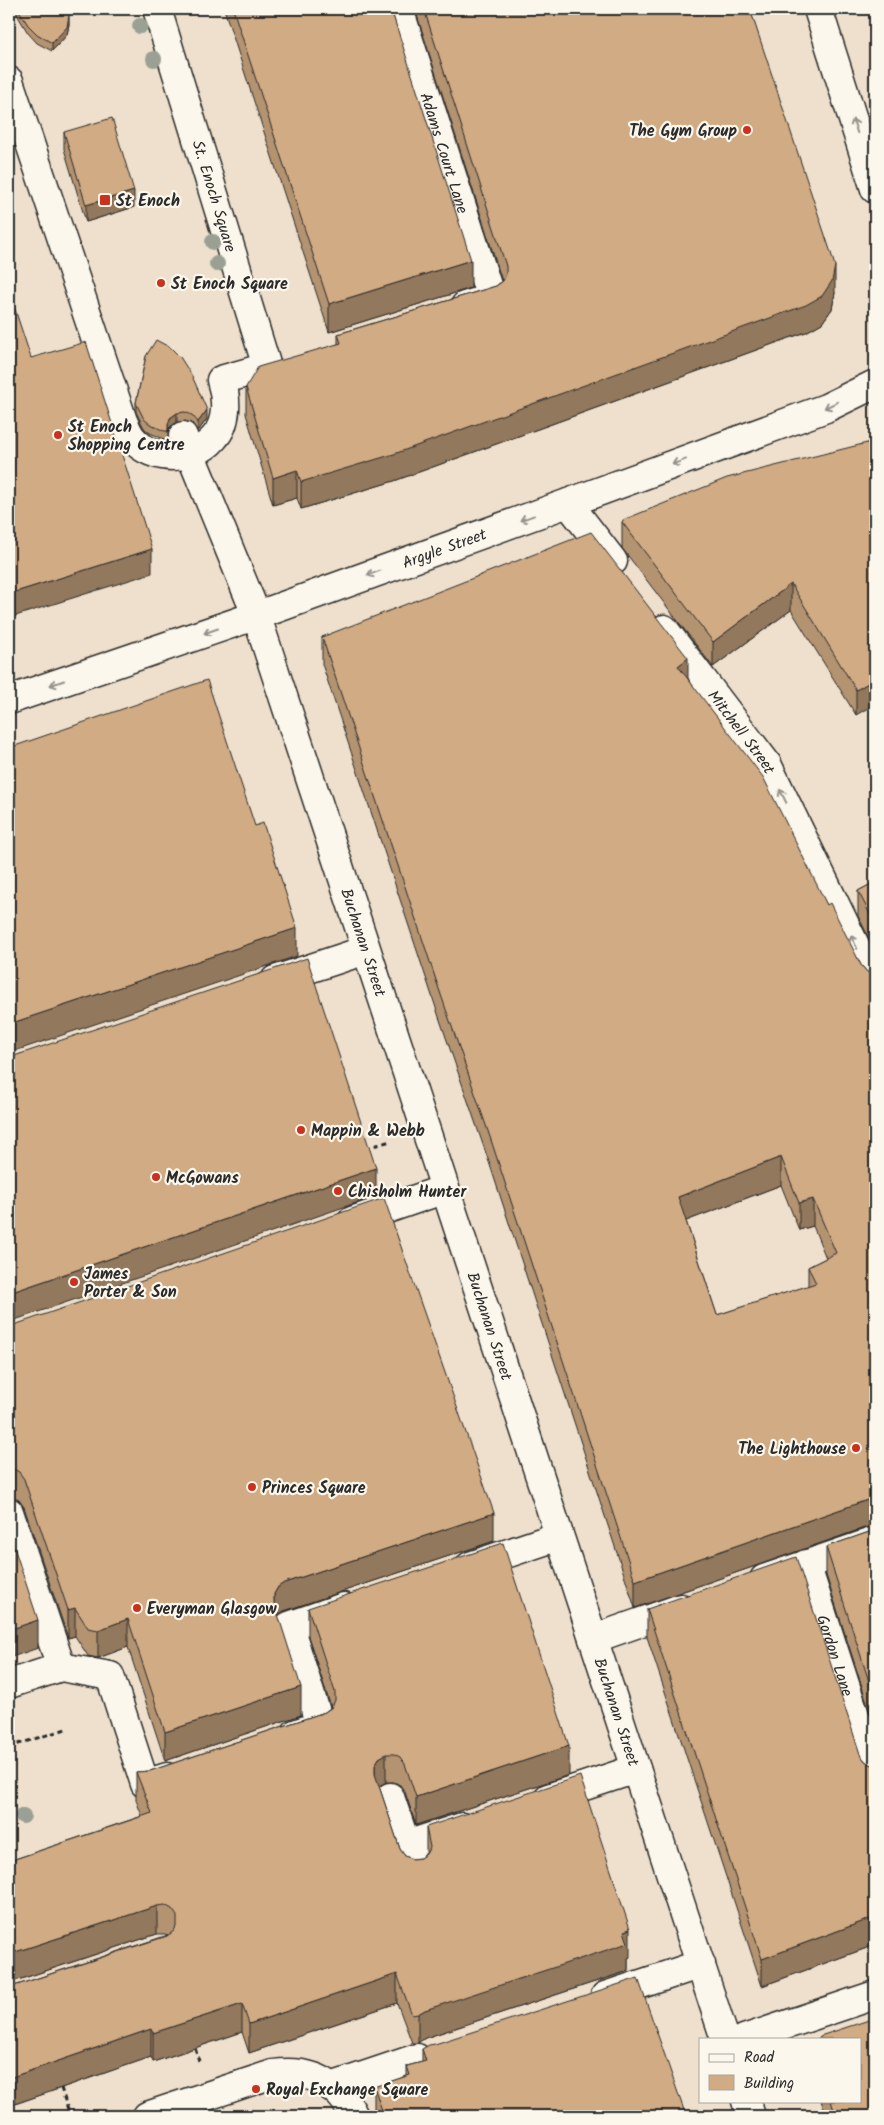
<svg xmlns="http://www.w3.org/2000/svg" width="884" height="2125" font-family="Kalam,sans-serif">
<rect width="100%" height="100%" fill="#fbf7ec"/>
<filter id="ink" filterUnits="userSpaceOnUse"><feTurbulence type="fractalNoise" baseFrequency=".02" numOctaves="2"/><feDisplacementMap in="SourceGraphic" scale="10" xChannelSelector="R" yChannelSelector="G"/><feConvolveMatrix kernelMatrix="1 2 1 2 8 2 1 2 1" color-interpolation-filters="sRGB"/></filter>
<g filter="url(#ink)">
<path fill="#eee0cc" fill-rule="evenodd" d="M9,9H875V2116H9ZM700,2039H860V2101H700Z"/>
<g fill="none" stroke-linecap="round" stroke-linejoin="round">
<g stroke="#2b2b2b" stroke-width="31">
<g id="minor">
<path id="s1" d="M399,9L491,298L465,306"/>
<path d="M818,9L875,189"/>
<path d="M9,81L123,421C126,427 128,433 132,438C152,462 193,462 214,438C228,423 227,398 221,380L267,367L157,9"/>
<path id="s2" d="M183,436L256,614L725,2039"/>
<path d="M568,503L613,561"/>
<path id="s3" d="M664,629L767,764L875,986"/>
<path id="s4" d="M9,700L275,609L568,503L826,408L875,384"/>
<path d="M275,980L366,950"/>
<path d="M352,1221L445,1189"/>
<path d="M9,1512L61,1667"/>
<path id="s5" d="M806,1564L875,1777"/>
<path d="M470,1566L559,1536"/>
<path d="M764,1579L875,1541"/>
<path d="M593,1639L681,1608"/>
<path d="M9,1684L61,1667L110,1676L145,1784L167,1777"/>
<path d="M295,1734L320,1725L289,1626L344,1607"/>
<path d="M390,1797L412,1862"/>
<path d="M548,1798L636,1769"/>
<path d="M406,1845L462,1827"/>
<path d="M605,1996L701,1964"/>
<path d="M744,2039L875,1995"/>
<path d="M331,2087L417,2058"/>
<path d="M746,2101L751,2116"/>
<path d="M147,2116L273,2074C311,2069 337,2081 354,2116"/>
</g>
</g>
<g stroke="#2b2b2b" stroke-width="3" stroke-dasharray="5 4" stroke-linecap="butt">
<path d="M366,1148L391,1141"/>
<path d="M9,1747L69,1728"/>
<path d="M195,2048L199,2061"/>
<path d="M61,2088L70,2116"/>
</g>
<use href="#minor" stroke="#fbf7ec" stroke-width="28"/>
</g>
<g fill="#9aa194">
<circle cx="140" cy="26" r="8"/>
<circle cx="154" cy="59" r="8"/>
<circle cx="213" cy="242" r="8"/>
<circle cx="217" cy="264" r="8"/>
<circle cx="23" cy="1816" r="8"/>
</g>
<g fill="#b49371" stroke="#2b2b2b" fill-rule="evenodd">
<path d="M15,9H68L69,24L67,35L52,51L37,43L28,33L19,18Z"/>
<path d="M224,9H391L471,288L329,332Z"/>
<path d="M415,9H750L835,293L832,309L822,323L806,332L394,481L301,509L297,498L273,505L246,414V387L338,344V334L496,286L502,281Z"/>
<path d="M64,132L134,207L86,222L64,149Z"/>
<path d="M146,356L207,419L198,431L192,423L185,421L177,422L170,427L168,432V440L164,439L150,433L144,428L136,412V403Z"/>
<path d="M875,441L856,715L791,610L713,667L622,548V522Z"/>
<path d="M322,637L688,678L827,905L861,965L867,972L875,974V1526H870L635,1608L490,1165L440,1020L322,664ZM781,1185L799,1230L813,1226L826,1258L808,1267V1286L717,1315L686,1221Z"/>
<path d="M875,882V950L858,916V891Z"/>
<path d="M9,1325L494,1541L284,1611L278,1615L301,1715L165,1761L128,1647L98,1658L88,1656L75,1636L68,1638L24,1507L19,1500L12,1497H9Z"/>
<path d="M875,1530V1727L826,1575V1547Z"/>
<path d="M308,1608L569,1775L416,1825L405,1792L400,1785L394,1782H386L379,1786L400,1849L405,1856L412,1859L420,1858L426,1855V1827L630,1957L628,1958V1971L425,2038L418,2043H412L397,2003L249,2053L242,2032L153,2062L151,2057L9,2106V1986H14L168,1935L165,1934H157L9,1983V1861L142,1816L136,1800V1772L150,1771L325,1712L331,1707L308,1636Z"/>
<path d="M647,1609L860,1754L865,1761L872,1765H875V1945L762,1986L647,1637Z"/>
<path d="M422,2049L686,2116H376L374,2111V2087L407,2076V2066L422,2062Z"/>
<path d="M821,2101H860L875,2116H827Z"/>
</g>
<g fill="#92785c" stroke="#2b2b2b">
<path d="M69,15V24L67,35L52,51V43Z"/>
<path d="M134,191V207L86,222V205Z"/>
<path d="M471,260V288L329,332V304Z"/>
<path d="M835,266V293L832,309L822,323L806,332L394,481L301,509V482Z"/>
<path d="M207,410V419L198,431V422Z"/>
<path d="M177,413V422L170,427L168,432V425L170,418Z"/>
<path d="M297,470V498L273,505V478Z"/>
<path d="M152,549V573L9,618V594Z"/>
<path d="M791,584V610L713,667V642Z"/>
<path d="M688,658V686L678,666Z"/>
<path d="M875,679V704L856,715V690Z"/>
<path d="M297,928V956L9,1053V1024Z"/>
<path d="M781,1157V1185L678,1224V1197Z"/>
<path d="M376,1168V1196L9,1322V1293Z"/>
<path d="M813,1199V1226L799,1230V1203Z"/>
<path d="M870,1499V1526L635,1608V1581Z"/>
<path d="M494,1513V1541L284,1611L278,1615L274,1622V1594L278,1587L284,1583Z"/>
<path d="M75,1608V1636L68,1638V1610Z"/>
<path d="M128,1619V1647L98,1658V1630Z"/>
<path d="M38,1620V1648L9,1658V1630Z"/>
<path d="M301,1687V1715L165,1761V1732Z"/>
<path d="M569,1746V1775L416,1825V1797Z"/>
<path d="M386,1754V1782L379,1786L375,1793V1765L379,1758Z"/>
<path d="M157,1906V1934L9,1983V1954Z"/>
<path d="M875,1917V1945L762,1986V1959Z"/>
<path d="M630,1929V1957L628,1958V1971L425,2038L418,2043V2014L425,2010Z"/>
<path d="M397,1974V2003L249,2053V2024Z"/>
<path d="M242,2004V2032L153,2062V2033Z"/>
<path d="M151,2029V2057L9,2106V2078Z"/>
</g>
<g fill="#d1ab83" stroke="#2b2b2b" fill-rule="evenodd">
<path d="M18,9H68L69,15L67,27L52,43L37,34L28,25Z"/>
<path d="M233,9H391L471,260L329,304Z"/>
<path d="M424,9H750L831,253L835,266L832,281L822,296L806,305L394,454L301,482L297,470L273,478L246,387L258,367L341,343L338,334L496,286L503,281L506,274V266Z"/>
<path d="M112,118L134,191L86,205L64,132Z"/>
<path d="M9,291L31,358L86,342L152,549L9,594Z"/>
<path d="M156,340L171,348L180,357L192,376L207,410L198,422L192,415L185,412L177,413L170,418L168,425V431H164L150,424L144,419L136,403L146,356Z"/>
<path d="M875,441V679L856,690L791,584L713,642L622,522L623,520L727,478Z"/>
<path d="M591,532L688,658L678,666L763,777L827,905L830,903L861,965L867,972L875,974V1498L870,1499L635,1581L490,1137L440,992L322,637ZM781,1157L799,1203L813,1199L836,1253L808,1267L816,1283L717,1315L678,1197Z"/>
<path d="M207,680L255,826L263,823L297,928L9,1024V748Z"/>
<path d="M875,882V924L858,891Z"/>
<path d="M307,958L376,1168L9,1293V1056H14Z"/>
<path d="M384,1198L494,1513L284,1583L278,1587L274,1594V1602L301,1687L165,1732L128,1619L98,1630L88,1628L75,1608L68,1610L24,1479L19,1472L12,1468L9,1469V1325H14Z"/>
<path d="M875,1530V1700L826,1547Z"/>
<path d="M9,1532L38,1620L9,1630Z"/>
<path d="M503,1543L569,1746L416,1797L405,1764L400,1757L394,1754H386L379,1758L375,1765V1774L400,1849L405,1856L412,1859L420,1858L426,1854L430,1847L426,1827L580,1776L630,1929L624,1931L628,1943L425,2010L418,2014L412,2015L397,1974L249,2024L242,2004L153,2033L151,2029L9,2078V1986H14L167,1936L174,1931L177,1924V1916L172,1909L165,1905L157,1906L9,1954V1861L152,1813L136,1772L150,1771L325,1712L332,1707L335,1700V1692L308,1608Z"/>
<path d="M796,1557L860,1754L865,1761L872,1765H875V1917L762,1959L647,1609Z"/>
<path d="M638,1978L686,2116H384L374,2087L410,2075L407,2066L426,2061L422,2049L429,2045L435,2044Z"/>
<path d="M875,2018V2116H836L831,2101H860V2039H818L820,2036Z"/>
<path d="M303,2111L304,2114L307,2113L308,2116H287Z"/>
</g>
<defs><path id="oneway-shaft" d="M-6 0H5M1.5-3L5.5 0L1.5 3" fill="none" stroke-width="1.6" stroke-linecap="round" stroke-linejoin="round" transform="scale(1.25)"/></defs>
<g stroke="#93918c">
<use href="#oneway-shaft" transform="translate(855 126) rotate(-108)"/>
<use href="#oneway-shaft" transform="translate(831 405) rotate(154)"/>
<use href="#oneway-shaft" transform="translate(679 462) rotate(160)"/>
<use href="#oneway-shaft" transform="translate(527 518) rotate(160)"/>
<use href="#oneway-shaft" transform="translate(374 573) rotate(160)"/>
<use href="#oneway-shaft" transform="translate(211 631) rotate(161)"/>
<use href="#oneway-shaft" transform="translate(57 683) rotate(161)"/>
<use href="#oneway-shaft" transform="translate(783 796) rotate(-116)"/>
<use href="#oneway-shaft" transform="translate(854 942) rotate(-116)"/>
</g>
</g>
<g fill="#c8321e" stroke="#fbf7ec" stroke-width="2">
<circle cx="747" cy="130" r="5"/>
<rect x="99" y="194" width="12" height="12" rx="2.5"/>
<circle cx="161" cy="283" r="5"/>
<circle cx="58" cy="435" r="5"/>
<circle cx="301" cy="1130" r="5"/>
<circle cx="156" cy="1177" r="5"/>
<circle cx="338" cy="1191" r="5"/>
<circle cx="74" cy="1282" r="5"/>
<circle cx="856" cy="1448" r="5"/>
<circle cx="252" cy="1487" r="5"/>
<circle cx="137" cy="1608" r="5"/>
<circle cx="256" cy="2089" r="5"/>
</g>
<g text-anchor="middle" stroke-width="4.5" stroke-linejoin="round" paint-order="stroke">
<g font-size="16" font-weight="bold" fill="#2b2b2b" stroke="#fbf7ec" text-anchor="start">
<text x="737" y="136" text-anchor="end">The Gym Group</text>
<text x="116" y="206">St Enoch</text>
<text x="171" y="289">St Enoch Square</text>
<text x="68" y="432">St Enoch<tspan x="68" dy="18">Shopping Centre</tspan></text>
<text x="311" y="1136">Mappin &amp; Webb</text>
<text x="166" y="1183">McGowans</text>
<text x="348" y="1197">Chisholm Hunter</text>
<text x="84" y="1279">James<tspan x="84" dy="18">Porter &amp; Son</tspan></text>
<text x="846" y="1454" text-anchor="end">The Lighthouse</text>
<text x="262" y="1493">Princes Square</text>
<text x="147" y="1614">Everyman Glasgow</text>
<text x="266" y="2095">Royal Exchange Square</text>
</g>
<g font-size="16" fill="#2b2b2b" stroke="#fbf7ec">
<text dy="6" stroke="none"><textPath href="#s1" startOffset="151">Adams Court Lane</textPath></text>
<text transform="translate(215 196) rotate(73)" y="6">St. Enoch Square</text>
<text dy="6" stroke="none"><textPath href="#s4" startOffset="461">Argyle Street</textPath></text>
<text dy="6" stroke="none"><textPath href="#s3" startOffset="129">Mitchell Street</textPath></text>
<text dy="6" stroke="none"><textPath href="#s2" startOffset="538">Buchanan Street</textPath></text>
<text dy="6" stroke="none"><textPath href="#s2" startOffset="942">Buchanan Street</textPath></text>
<text dy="6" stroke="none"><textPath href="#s5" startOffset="96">Gordon Lane</textPath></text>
<text dy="6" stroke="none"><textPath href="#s2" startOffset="1348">Buchanan Street</textPath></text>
</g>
</g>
<rect width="884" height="2125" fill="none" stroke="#fbf7ec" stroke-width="30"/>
<rect x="15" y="15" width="854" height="2095" fill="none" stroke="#2b2b2b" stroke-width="2" filter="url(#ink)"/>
<rect x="699" y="2038" width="162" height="65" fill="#fbf7ec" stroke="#a8a59f"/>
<rect x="709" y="2054" width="25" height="8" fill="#fbf7ec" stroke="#a8a59f"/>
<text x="744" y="2062" font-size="15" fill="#2b2b2b">Road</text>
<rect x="709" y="2075" width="25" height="15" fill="#d1ab83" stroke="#a8a59f"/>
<text x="744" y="2088" font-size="15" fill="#2b2b2b">Building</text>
</svg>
